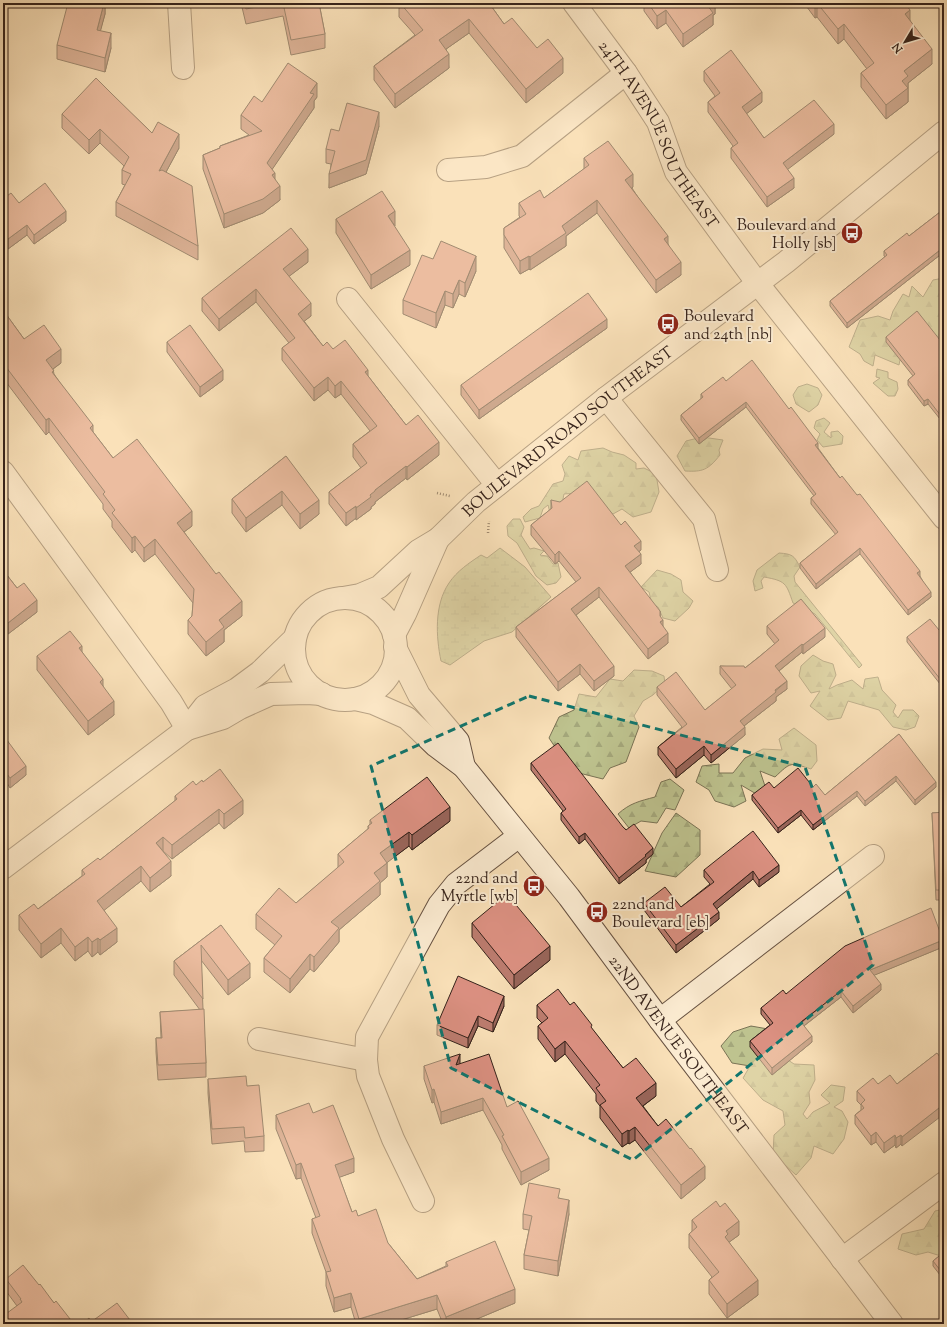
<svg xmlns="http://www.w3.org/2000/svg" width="947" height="1327" font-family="'Sorts Mill Goudy',serif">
<defs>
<pattern id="forest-firs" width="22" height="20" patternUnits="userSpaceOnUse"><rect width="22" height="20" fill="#bec38f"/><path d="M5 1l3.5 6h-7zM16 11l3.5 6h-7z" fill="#a4a77b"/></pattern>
<pattern id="wetland-marsh" width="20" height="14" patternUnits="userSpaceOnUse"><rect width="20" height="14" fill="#bec38f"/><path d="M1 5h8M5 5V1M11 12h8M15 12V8" fill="none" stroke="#a4a77b"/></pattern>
</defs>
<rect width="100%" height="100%" fill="#fae1b9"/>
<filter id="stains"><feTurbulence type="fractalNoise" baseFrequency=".005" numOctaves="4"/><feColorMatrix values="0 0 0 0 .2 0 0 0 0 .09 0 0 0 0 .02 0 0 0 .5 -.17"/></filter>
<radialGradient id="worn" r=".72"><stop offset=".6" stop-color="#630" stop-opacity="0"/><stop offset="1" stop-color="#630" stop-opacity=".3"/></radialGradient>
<g fill="url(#forest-firs)" stroke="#7a7355">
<path d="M944,278V367L900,360L899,365L875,355L873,366L864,361L860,354L849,347L860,320L878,316L890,320L893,311L903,294L909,297L912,286L923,297L933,280Z"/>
<path d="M877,369L888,372V378L897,382L898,389L895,396H888L873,383L880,378L876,377Z"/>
<path d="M807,384L818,388L822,395L818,405L809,412L796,404L793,395L798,387Z"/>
<path d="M824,418L830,423L824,432L831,438V432L838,431L843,436L842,444L823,447L817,440L820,434L814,428L816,421Z"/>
<path d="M702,437L723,440L719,450L720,455C708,470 703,472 685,471L677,456L686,441Z"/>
<path d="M603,448L612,452L624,455L636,463V469L644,468L656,474L659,492L651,512L633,517L622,509L613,514L579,493L564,494L562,504L550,513L548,505L543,509L540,518L525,522L523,517L531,509L539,506L553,484L563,481L565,474L562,465L569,456L578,460L581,451Z"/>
<path d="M513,519H520L524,527L521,535L530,549L534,548L544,551L540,555L547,556L553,564L558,563L561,577L556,583L547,585L536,576L517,543L508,536L507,526Z"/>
<path d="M779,553C792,554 794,555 800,567L794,576L795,582L862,665L859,668L815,614L793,603C786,583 786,581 764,577L761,581L763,588L755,591L753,581L757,570Z"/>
<path d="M657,570L671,574L681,580L683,592L693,601L689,608L675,621L663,618L658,607L652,604L649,592L641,587Z"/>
<path d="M813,655L823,661L833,664L836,675L829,689L837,685L852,680L863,689L865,679L878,677L882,690L896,705L893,712L898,718L903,710H913L919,716L915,727L906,730L893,727L879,710L848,701L841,718L828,720L810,706L820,691L811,693L799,676L801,666Z"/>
<path d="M634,670L652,671L664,676L665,684L653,695L643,701L634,716L639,727L626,762L610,768L603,779L563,769L555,747L549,738L559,717L574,710L579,694L596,697L610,679L623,681Z"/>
<path d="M794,728L816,745L817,761L811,769C790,762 791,762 775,777L760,771L765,786L758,795L741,785L746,801L734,807L715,801L709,790L696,782L702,766L719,764V773H733L745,758L763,749L782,750L779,739Z"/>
<path d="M670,779L684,790L675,810L666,808L657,823L641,821L629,828L618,814C630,803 640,801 655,797L661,782Z"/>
<path d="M676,813L700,830V855L676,877L645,871L662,833Z"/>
<path d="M751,1026L768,1029L785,1058L794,1064L814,1065L815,1080L809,1092L810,1103L803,1114L807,1119L813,1112L830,1103L821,1095L831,1085L845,1087L843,1101L834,1107L842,1111L848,1122L844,1139L833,1154L814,1146L811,1158L796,1175L773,1154L774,1135L785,1125L783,1111L763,1100L743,1078L750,1066L732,1063L721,1046L733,1032Z"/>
<path d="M944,1209V1257L928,1252L916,1255L898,1249L902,1234L924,1229L935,1211Z"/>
</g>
<path fill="url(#wetland-marsh)" stroke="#7a7355" d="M500,548L525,567L551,597L512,632L484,641L450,665L441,661C436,637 434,605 449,583C457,571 469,563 481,555L487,558Z"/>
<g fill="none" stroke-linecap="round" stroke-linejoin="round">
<g stroke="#675242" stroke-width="24">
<g id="minor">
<path d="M179,3L183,68"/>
<path id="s1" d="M574,3L626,73L658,122L676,172L758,284L944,518"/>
<path d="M448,170L486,167L522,156L626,73"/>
<path d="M348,299L497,485"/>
<path d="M606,398L704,519L717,570"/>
<path d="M3,472L171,702L187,729"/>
<path id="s2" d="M343,598L360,595L379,587L418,551L438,539L476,502L606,398L786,262L944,132"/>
<circle cx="345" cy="649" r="51"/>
<path d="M394,635L405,614L438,539"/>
<path d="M395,647L419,695L458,741L464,767"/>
<path id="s3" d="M355,699L373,703L407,718L436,746L464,767L569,897L660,1020L892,1324"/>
<path d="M187,729L223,718L240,708L271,694L307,693L322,694"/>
<path d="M3,868L187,729L205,706L237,689L260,672L295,638"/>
<path d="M660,1020L873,856"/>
<path d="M259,1039L366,1060"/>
<path d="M423,1201L393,1139L368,1076L366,1060L367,1037L439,905L456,884L519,836"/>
<path d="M842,1259L944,1183"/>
</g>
</g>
<g stroke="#36231b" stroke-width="2.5" stroke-dasharray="1 2" stroke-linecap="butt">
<path d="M437,493L450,496"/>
<path d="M488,533L489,521"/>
</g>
<use href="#minor" stroke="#fcecd2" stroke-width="22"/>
</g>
<g fill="#bc7c6f" stroke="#36231b">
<path d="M105,3V14L100,31L111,48L105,72L57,59V45Z"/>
<path d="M241,3H319L325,34V48L291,55L283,16L246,24Z"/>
<path d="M399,3H489L504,24L537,48L563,73L526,103L469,33L446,49L449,68L395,108L374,80V66L415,35L399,17Z"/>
<path d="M644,3H715V14L713,15V25L683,47L666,23L657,29L644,11Z"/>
<path d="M804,3H905L910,21L932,64L908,83V102L886,119L861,87V73L867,69L844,39L838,44L817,17L815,18Z"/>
<path d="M704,71L762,102L746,114L764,138L834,134L787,169L794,188L767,207L731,158V148L733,146L708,112V102L715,96L704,81Z"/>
<path d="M112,95L152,133L179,148L166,172L198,246V260L116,216V202L125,185L122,184V170L124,166L100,143L89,154L62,128V114Z"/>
<path d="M317,97L314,101V108L272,169L280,200L263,213L224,228L203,169V155L220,148V146L249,135L241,129V115L262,102Z"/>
<path d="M379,126L366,174L329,188L331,164L326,163V149L339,131Z"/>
<path d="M584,158L633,187L632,188L668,244L681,275L656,293L597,213L566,236V246L530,270L529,269L520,274L504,248V228L520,217L519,216V203L544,198L584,169Z"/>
<path d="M3,199L19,203L66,221L34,244L27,235L8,249L3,243Z"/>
<path d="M944,209L941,256L940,255L847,328L830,306V301L885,257L884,256V251L909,236Z"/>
<path d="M336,219L410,265L371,289L336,233Z"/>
<path d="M433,259L476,271L465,297L459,294L453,308L445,305L436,328L403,314V300Z"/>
<path d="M308,262L289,276L311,316L304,321L323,346L333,349L368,376L406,425L439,455L407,480L406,478L375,502V504L371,507V509L356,520V518L346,526L329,504V492L361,468L353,457V444L370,431L341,394L335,398L328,390L314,401L282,360V348L289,343L256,302L219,331L202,311V298Z"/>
<path d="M3,310L24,339L61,363L53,369L54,374L93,432L113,458L192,526L184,532L242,616L224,630V642L206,656L188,634V620L192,616L193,603L155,554L144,562L135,550L132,553L112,527V521L103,509V504L49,432L46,435L3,378Z"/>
<path d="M607,328L479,419L461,395V385Z"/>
<path d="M886,337L944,345V424L928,404L924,406L908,385V380L913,376L886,342Z"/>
<path d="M167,342L223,380L200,397L167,352Z"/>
<path d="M726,381L818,448L840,478L920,576L931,597L908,615L860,554L816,589L800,568V563L836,535L811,504V498L814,496L746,407L699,444L681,420V415L701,399V394Z"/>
<path d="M286,456L319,514L300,529L282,505L246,532L232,513V499Z"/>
<path d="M551,500L641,550L639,552L641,564L630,572L660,617L668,643L648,659L599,597L576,615L614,676L594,691L580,674L558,691L516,637V627L576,582L559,561L555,564L531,535V525L551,509Z"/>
<path d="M3,570L17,588L37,612L8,634L3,628Z"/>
<path d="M767,626L825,637L803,654L802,652L779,671L787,689L776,697V701L744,726L745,735L711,763L704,755L676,778L658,755V747L682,727L657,695V687L705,710L732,689L720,674V666L745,668L775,644L767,634Z"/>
<path d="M944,636V689L907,642V637Z"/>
<path d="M82,652L103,686L114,715L88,735L37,670V656Z"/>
<path d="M944,702V713L941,710V705Z"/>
<path d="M899,734L936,787L915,805L896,781L865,806L857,796L813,830L801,815L778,833L752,800V795L774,788L813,787L825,795Z"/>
<path d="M3,737L26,775L10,788L7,783L3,786Z"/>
<path d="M531,763L623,827L653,854L646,860V863L619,884L585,839L579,844L561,820V813L563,811L531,770Z"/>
<path d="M203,782L243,814L224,829L219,823L172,859L163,851L171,876L150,892L141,881L104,910L117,942L100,955L98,952L92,957L88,951L75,961L61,943L41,958L19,930V915L38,909L82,876V870L100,860L175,801V796Z"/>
<path d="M944,812V900H936L932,813Z"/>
<path d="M370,820L450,821L412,850L409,846L387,862V877L380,883V895L339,930V942L314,972L310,969L290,993L264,972V958L275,945L256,929V914L296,903L338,868V854L368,829V826L370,824Z"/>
<path d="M704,870L779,872L759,887L753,879L716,909L719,919L676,953L644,910V903L681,907L710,884L704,877Z"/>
<path d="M472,923L550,960L514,989L472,937Z"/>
<path d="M221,925L250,978L228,995L201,960L203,1009L206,1063V1077L158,1080L156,1052V1038H161L160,1012L200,1010L174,975V961Z"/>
<path d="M943,947L874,975L881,990L853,1013L841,997L804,1026L812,1042L772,1075L750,1047V1041L770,1025L761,1014V1008L786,994Z"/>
<path d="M537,1005H570L592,1029L623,1068L656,1096L643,1106L658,1126L705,1179L681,1199L635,1140L629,1144L628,1143L622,1147L600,1118V1106L596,1101V1094L565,1054L555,1062L538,1039V1026L542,1023L537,1018Z"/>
<path d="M504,1006L493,1032L478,1026L468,1048L437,1035V1025Z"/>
<path d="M937,1053L902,1146L901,1144L896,1148L895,1145L884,1153L876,1142L871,1145L855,1124V1115L861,1110V1105L857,1101V1091L878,1084H897Z"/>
<path d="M460,1064L507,1107L549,1170L521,1185L502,1149V1145L483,1110L441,1124L434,1102L432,1103L424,1079V1066Z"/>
<path d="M208,1079L247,1086L264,1136V1151L245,1152L244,1141L212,1144L208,1093Z"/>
<path d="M313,1113L354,1172L339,1177L352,1212L358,1216L388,1243L417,1279L446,1266V1262L515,1303L465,1324H443L437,1309L388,1324H356L351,1307L334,1312L326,1286V1272L312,1233V1219L316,1218L301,1178L296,1179L276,1129V1115Z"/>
<path d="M560,1198L569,1214L558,1276L524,1269V1255L529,1230L523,1229V1214Z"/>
<path d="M692,1220L739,1235L729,1242L758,1295L727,1318L709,1294V1280L712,1277L689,1248V1234L692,1231Z"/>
<path d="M944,1252V1280L933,1266V1261Z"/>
<path d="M6,1279L39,1285L54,1303L17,1306L6,1291Z"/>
</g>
<g fill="#99655a" stroke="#36231b">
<path d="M104,3H105V14L97,44V30Z"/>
<path d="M712,3H715V14L713,15V25L683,47V34L708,6Z"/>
<path d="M817,3V17L815,18V4Z"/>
<path d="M666,10V23L657,29V16Z"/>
<path d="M910,10V24L905,14Z"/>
<path d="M469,19V33L439,54V40Z"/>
<path d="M844,24V39L838,44V29Z"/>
<path d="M111,33V48L105,72V58Z"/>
<path d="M932,49V64L908,83V102L886,119V105L902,81L904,71Z"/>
<path d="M449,54V68L395,108V94Z"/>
<path d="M563,58V73L526,103V89Z"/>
<path d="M317,83V97L314,101V108L267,177V163L310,93Z"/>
<path d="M762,92V102L742,117V107Z"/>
<path d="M379,112V126L366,174L329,188V174Z"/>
<path d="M834,124V134L783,173V163Z"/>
<path d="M100,129V143L89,154V140Z"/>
<path d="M179,134V148L159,185V171Z"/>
<path d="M275,173V187L272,175Z"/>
<path d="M633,174V187L625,193V180Z"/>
<path d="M794,178V188L767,207V197Z"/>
<path d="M280,186V200L263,213L224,228V214Z"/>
<path d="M597,200V213L566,236V246L530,270V257L562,226Z"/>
<path d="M66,211V221L34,244V235Z"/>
<path d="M395,211V226L388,216Z"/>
<path d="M27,225V235L8,249V239Z"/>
<path d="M668,236V249L664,239Z"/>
<path d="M308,249V262L283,281V269Z"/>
<path d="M944,249V254L941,256V251Z"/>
<path d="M410,250V265L371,289V275Z"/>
<path d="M940,250V255L847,328V323Z"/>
<path d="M476,256V271L465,297V283Z"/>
<path d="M529,256V269L520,274V261Z"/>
<path d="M681,262V275L656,293V280Z"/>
<path d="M459,280V294L453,308V294Z"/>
<path d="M256,289V302L219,331V319Z"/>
<path d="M445,291V305L436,328V313Z"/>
<path d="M311,303V316L298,326V314Z"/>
<path d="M607,319V328L479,419V410Z"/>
<path d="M61,349V363L46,374V360Z"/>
<path d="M223,370V380L200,397V387Z"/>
<path d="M368,370V383L365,372Z"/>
<path d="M328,377V390L314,401V388Z"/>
<path d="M341,381V394L335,398V386Z"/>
<path d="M928,399V404L924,406V401Z"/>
<path d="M746,402V407L699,444V438Z"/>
<path d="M49,418V432L46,435V420Z"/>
<path d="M93,425V440L90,428Z"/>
<path d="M439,442V455L407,480V467Z"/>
<path d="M818,443V448L815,450V445Z"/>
<path d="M406,466V478L375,502V504L371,507V509L356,520V508L370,495L375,490Z"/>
<path d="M282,491V505L246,532V518Z"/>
<path d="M319,500V514L300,529V514Z"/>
<path d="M356,506V518L346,526V513Z"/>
<path d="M192,511V526L177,537V523Z"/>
<path d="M135,536V550L132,553V538Z"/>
<path d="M155,539V554L144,562V548Z"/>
<path d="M641,541V550L634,555V546Z"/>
<path d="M860,548V554L816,589V584Z"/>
<path d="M559,551V561L555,564V555Z"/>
<path d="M641,554V564L625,576V566Z"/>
<path d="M920,571V576L917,579V573Z"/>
<path d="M599,587V597L571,619V609Z"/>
<path d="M931,592V597L908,615V610Z"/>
<path d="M37,600V612L8,634V623Z"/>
<path d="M242,601V616L224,630V642L206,656V642L219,620Z"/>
<path d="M660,611V622L663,620V630L660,632Z"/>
<path d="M825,628V637L803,654V645Z"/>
<path d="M668,633V643L648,659V649Z"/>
<path d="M802,644V652L775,674V666Z"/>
<path d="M82,646V660L79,648Z"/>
<path d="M580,664V674L558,691V682Z"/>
<path d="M614,666V676L594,691V681Z"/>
<path d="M103,679V694L100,682Z"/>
<path d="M787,681V689L776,697V701L740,729V721Z"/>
<path d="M114,701V715L88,735V721Z"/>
<path d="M745,727V735L711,763V755Z"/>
<path d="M704,746V755L676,778V769Z"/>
<path d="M26,766V775L10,788V778Z"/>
<path d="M7,774V783L3,786V776Z"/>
<path d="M896,776V781L865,806V801Z"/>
<path d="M936,782V787L915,805V800Z"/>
<path d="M857,791V796L813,830V825Z"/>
<path d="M243,800V814L224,829V814Z"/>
<path d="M450,807V821L412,850V835Z"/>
<path d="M219,809V823L172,859V845Z"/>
<path d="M801,810V815L778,833V828Z"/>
<path d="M409,832V846L380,868V853Z"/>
<path d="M585,833V839L579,844V837Z"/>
<path d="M163,837V851L156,843Z"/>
<path d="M653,848V854L646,860V863L619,884V878Z"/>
<path d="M171,861V876L150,892V878Z"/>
<path d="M387,863V877L380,883V895L339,930V942L314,972V957L331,922L374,873Z"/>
<path d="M779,865V872L759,887V880Z"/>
<path d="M141,866V881L97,916V901Z"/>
<path d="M753,871V879L713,912V904Z"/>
<path d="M719,912V919L676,953V945Z"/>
<path d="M61,928V943L41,958V944Z"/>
<path d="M117,928V942L100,955V940Z"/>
<path d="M88,937V951L75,961V947Z"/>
<path d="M98,938V952L92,957V942Z"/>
<path d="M943,940V947L870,977V970Z"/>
<path d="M550,946V960L514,989V975Z"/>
<path d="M310,954V969L290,993V979Z"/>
<path d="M250,963V978L228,995V980Z"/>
<path d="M881,984V990L853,1013V1006Z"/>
<path d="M841,991V997L801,1028V1022Z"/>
<path d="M504,996V1006L493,1032V1023Z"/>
<path d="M478,1016V1026L468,1048V1038Z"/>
<path d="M812,1036V1042L772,1075V1068Z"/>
<path d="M565,1041V1054L555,1062V1049Z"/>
<path d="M460,1054V1067L456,1065Z"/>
<path d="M656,1083V1096L636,1111V1098Z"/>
<path d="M434,1089V1102L432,1103V1090Z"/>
<path d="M483,1098V1110L441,1124V1112Z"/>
<path d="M944,1104V1114L902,1146V1137Z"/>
<path d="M635,1127V1140L629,1144V1131Z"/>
<path d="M628,1130V1143L622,1147V1134Z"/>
<path d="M876,1132V1142L871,1145V1136Z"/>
<path d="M895,1135V1145L884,1153V1143Z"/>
<path d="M901,1135V1144L896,1148V1138Z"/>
<path d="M354,1158V1172L335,1179V1165Z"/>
<path d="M549,1158V1170L521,1185V1172Z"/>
<path d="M301,1163V1178L296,1179V1165Z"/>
<path d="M705,1166V1179L681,1199V1185Z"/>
<path d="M569,1200V1214L558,1276V1261Z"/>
<path d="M739,1221V1235L728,1243L725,1237L726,1231Z"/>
<path d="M758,1280V1295L727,1318V1304Z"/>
<path d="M515,1289V1303L465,1324H446V1317Z"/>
<path d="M351,1293V1307L334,1312V1298Z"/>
<path d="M437,1295V1309L388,1324H359V1319Z"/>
</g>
<g fill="#db9081" stroke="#36231b">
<path d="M68,3H104L97,30L111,33L105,58L57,45Z"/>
<path d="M244,3H277L246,9Z"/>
<path d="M283,3H319L325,34L291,40Z"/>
<path d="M400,3H489L504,24L512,18L537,48L548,39L563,58L526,89L469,19L439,40L449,54L395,94L374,66L423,30Z"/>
<path d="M648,3H712L708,6L713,13L683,34L666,10L657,16Z"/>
<path d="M817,3H905L910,10L905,14L932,49L904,71L908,76L902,81L908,88L886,105L861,73L874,63L844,24L838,29Z"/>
<path d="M731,50L762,92L742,107L764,138L814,100L834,124L783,163L794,178L767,197L731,148L738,143L708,102L720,93L704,71Z"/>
<path d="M288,63L317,83L310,93L314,94L267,163L275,173L272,175L280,186L263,199L224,214L203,155L220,148V146L262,131L241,115L254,96L262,102Z"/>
<path d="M96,78L112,94L152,133L158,122L179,134L159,171L162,170L192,186L198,246L116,202L131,174L122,170L129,157L100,129L89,140L62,114Z"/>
<path d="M347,103L379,112L366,160L329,174L335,151L326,149L331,129L339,131Z"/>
<path d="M608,141L633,174L625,180L668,236L664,239L681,262L656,280L597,200L562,226L566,233L530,257L529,256L520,261L504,235V228L526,214L519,203L540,190L544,198L589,165L584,158Z"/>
<path d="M45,183L66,211L34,235L27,225L8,239L3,233V199L11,193L19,203Z"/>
<path d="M382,191L395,211L388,216L410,250L371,275L336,219Z"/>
<path d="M944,209V249L941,251L940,250L847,323L830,301L887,255L884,251L907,233L909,236Z"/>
<path d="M291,228L308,249L283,269L311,303L298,314L323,346L327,342L333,349L345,340L368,370L365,372L406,425L418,415L439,442L407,467L406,466L375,490V491L370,495L371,497L356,508V506L346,513L329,492L367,463L353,444L377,426L341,381L335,386L328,377L314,388L282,348L295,338L256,289L219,319L202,298Z"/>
<path d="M441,241L476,256L465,283L459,280L453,294L445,291L436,313L403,300L422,255L433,259Z"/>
<path d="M588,293L607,319L479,410L461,385Z"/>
<path d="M3,310L24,339L44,325L61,349L46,360L54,371L52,372L93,425L90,428L113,458L137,439L192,511L177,523L216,574L219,572L242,601L219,620L224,627L206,642L188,620L192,616L194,589L155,539L144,548L135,536L132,538L112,513L115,510L103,494L105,492L49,418L46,420L3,363Z"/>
<path d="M917,311L944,345V420L928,399L924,401L908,380L915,374L886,337Z"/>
<path d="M190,325L223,370L200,387L167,342Z"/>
<path d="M752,360L789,409L791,407L818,443L815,445L840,478L842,476L857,495L860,494L920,571L917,573L931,592L908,610L860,548L816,584L800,563L838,532L811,498L816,494L746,402L699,438L681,415L703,397L701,394L723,377L726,381Z"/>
<path d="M286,456L319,500L300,514L282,491L246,518L232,499Z"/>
<path d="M587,481L621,525L625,521L641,541L634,546L641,554L625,566L660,611V616L663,620L660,622L668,633L648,649L599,587L571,609L614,666L594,681L580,664L558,682L516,627L581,578L559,551L555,555L531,525L552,508L551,500L560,502Z"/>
<path d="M3,570L17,588L24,583L37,600L8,623L3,617Z"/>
<path d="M801,599L825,628L803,645L802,644L775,666L787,681L775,690L776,692L740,721L745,727L711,755L704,746L676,769L658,747L687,724L657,687L676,672L705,710L736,685L720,666H744L745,668L759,657L779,640L767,626Z"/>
<path d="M930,619L944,636V684L907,637Z"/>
<path d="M70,631L82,646L79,648L103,679L100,682L114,701L88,721L37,656Z"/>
<path d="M944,702V708L941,705Z"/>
<path d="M899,734L936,782L915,800L896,776L865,801L857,791L813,825L801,810L778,828L752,795L769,782L774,788L798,768L813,787L816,784L825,795Z"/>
<path d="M4,736L26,766L10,778L7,774L3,776V737Z"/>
<path d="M558,743L623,827L626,830L634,824L653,848L645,855L646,856L619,878L585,833L579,837L561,813L566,809L531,763Z"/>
<path d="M220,769L243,800L224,814L219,809L172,845L163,837L156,843L171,861L150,878L141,866L97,901L117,928L100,940L98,938L92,942L88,937L75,947L61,928L41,944L19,915L34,904L38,909L85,874L82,870L98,858L100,860L177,799L175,796L193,781L196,785L202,780L203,782Z"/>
<path d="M427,777L450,807L412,835L409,832L380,853L387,863L374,873L380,881L331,922L339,928L314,957L310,954L290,979L264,958L282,936L256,914L279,888L296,903L344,862L338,854L369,828L368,826L372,823L370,820Z"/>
<path d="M944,812V890H936L932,813Z"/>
<path d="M753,831L779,865L759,880L753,871L713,904L719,912L676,945L644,903L665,887L681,907L714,882L704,870Z"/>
<path d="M507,894L550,946L514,975L472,923Z"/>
<path d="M931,908L943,940L870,970L881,984L853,1006L841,991L801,1022L812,1036L772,1068L750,1041L773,1023L761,1008L783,990L786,994L845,946Z"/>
<path d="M221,925L250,963L228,980L201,945L203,999L174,961Z"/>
<path d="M458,976L504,996L493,1023L478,1016L468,1038L437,1025Z"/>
<path d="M558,989L570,1005L574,1002L592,1025L591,1027L623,1068L636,1058L656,1083L636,1098L658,1126L666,1119L690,1149L691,1148L705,1166L681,1185L635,1127L629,1131L628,1130L622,1134L600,1105L606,1101L596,1088L600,1085L565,1041L555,1049L538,1026L548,1018L537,1005Z"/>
<path d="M204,1009L206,1063L158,1065L156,1038H162L160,1012Z"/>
<path d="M937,1053L944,1062V1104L902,1137L901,1135L896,1138L895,1135L884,1143L876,1132L871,1136L855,1115L864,1108L861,1104L865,1100L857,1091L873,1078L878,1084L890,1075L897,1084Z"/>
<path d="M460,1054L456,1065L489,1054L507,1107L518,1101L549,1158L521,1172L502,1136L504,1135L483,1098L441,1112L434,1089L432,1090L424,1066Z"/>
<path d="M246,1076L247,1086L259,1085L264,1136L245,1138L244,1127L212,1129L208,1079Z"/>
<path d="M309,1103L313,1113L333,1105L354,1158L335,1165L352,1212L356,1210L358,1216L376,1209L388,1243L417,1279L448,1266L446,1262L495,1241L515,1289L446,1317L437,1295L359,1319L351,1293L334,1298L326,1272L331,1271L312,1219L320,1216L301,1163L296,1165L276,1115Z"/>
<path d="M529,1183L560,1189L558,1198L569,1200L558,1261L524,1255L532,1216L523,1214Z"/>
<path d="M716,1201L720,1207L725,1203L739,1221L726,1231L728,1234L725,1237L758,1280L727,1304L709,1280L719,1272L689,1234L697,1227L692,1220Z"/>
<path d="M944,1252V1275L933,1261Z"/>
<path d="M23,1265L39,1285L40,1284L54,1303L56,1301L74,1324H3V1316L22,1302L20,1299H21L6,1279Z"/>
<path d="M117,1303L133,1324H82L89,1318L91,1322Z"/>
</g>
<path d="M0 0H947V1327H0ZM529,696L805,767L873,965L633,1160L451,1068L371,766Z" fill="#fae1b9" fill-opacity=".55" fill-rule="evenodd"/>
<path fill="none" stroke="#0f766e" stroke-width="3" stroke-dasharray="8 5" stroke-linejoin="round" d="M529,696L805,767L873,965L633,1160L451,1068L371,766Z"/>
<defs>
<g id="bus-disc" transform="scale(1.15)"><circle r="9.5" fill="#8f2418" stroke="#fcecd2"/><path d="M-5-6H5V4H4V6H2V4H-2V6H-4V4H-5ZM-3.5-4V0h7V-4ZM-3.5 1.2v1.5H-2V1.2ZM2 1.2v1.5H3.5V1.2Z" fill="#fff"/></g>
</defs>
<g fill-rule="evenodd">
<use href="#bus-disc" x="852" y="233"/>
<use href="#bus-disc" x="668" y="324"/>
<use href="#bus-disc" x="534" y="886"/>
<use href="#bus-disc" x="597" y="912"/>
</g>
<g text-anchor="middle" stroke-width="4" stroke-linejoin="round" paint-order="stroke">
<g font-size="16" fill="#36231b" stroke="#fcecd2">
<text dy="6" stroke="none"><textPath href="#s1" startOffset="157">24TH AVENUE SOUTHEAST</textPath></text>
<text dy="6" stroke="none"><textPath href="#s2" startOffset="283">BOULEVARD ROAD SOUTHEAST</textPath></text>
<text dy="6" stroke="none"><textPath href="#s3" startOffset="482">22ND AVENUE SOUTHEAST</textPath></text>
</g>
<g font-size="16" fill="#36231b" stroke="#fcecd2" text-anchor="end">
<text x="836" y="230">Boulevard and<tspan x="836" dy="18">Holly [sb]</tspan></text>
<text x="684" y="321" text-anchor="start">Boulevard<tspan x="684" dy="18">and 24th [nb]</tspan></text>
<text x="518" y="883">22nd and<tspan x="518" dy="18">Myrtle [wb]</tspan></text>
<text x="612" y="909" text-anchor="start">22nd and<tspan x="612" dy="18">Boulevard [eb]</tspan></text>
</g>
</g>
<rect width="947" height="1327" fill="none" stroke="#fae1b9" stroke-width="16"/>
<rect x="4" y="4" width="939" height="1319" fill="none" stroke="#36231b" stroke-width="2"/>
<rect x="8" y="8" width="931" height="1311" fill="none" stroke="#36231b"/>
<g transform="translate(905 42) rotate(232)" stroke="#fcecd2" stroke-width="3" paint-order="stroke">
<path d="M0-3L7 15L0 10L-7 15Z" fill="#36231b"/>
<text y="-6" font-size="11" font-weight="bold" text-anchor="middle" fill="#36231b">N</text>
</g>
<rect width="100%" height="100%" filter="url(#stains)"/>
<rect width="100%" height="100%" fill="url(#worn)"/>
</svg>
